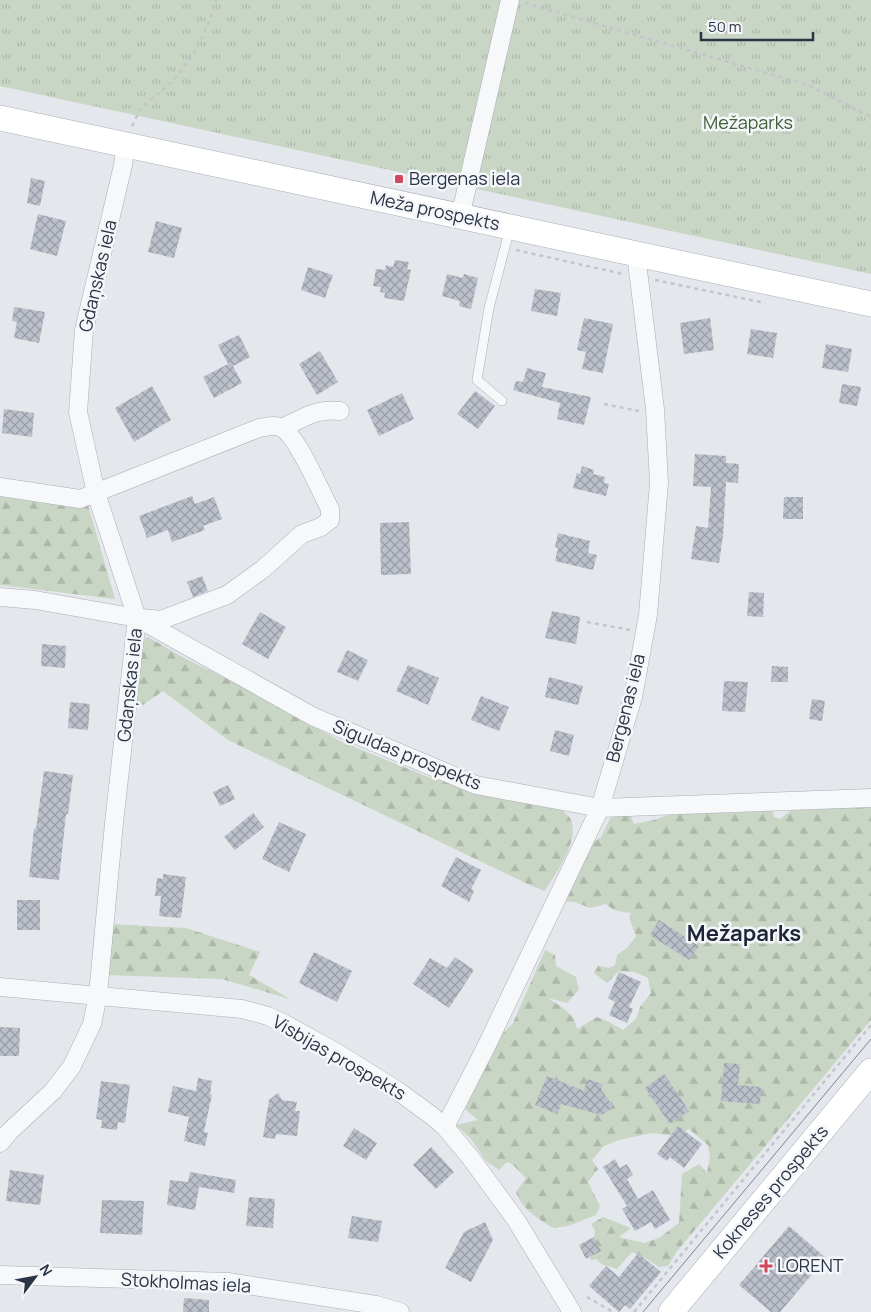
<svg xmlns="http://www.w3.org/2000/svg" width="871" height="1312" font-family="Manrope,sans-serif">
<defs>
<pattern id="forest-firs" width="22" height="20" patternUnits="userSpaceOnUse" patternTransform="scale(1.25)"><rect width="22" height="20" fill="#c9d6c5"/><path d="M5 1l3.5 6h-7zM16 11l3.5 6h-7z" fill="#adb8ab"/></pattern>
<pattern id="park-tufts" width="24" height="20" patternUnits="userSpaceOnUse" patternTransform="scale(1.25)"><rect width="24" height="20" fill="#c9d6c5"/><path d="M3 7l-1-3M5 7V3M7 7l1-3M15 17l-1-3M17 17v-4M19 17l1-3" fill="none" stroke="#adb8ab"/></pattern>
<pattern id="building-cross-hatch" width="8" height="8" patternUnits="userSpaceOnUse" patternTransform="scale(1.25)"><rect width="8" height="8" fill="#bbc0ca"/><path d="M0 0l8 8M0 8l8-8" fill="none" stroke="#989da6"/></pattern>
</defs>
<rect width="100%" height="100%" fill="#e4e7ec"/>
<g fill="url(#forest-firs)">
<path d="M0,497L88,505L115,599L0,585Z"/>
<path d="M148,637L184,658L249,690L340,741L433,779L562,810C564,812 568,815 570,818C581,840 556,873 545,891L532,886L228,740L163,691L143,705L132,701L139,643Z"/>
<path d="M871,803V1020L678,1250L668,1266L659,1267L644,1257L632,1252L617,1269L601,1264L597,1259L590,1260L595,1230L591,1224L603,1217L631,1228L619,1237L644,1243L659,1238L679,1223L682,1174L699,1164L707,1173L710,1157L708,1145L689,1129L675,1136L652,1133L619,1140L604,1146L592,1160L598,1169L588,1182L600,1206L596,1215L568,1226L553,1228C538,1218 522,1210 516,1192L526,1178L512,1164L507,1162L499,1170L486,1161L471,1139L456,1125L478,1120L465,1109L500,1036L513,1023L545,950L555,955L556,966L576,977L579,990L567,1003L548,998C561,1007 574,1012 577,1029L597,1017L609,1022L623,1030L636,1019L640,1007L651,993L648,978L634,972L619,971L607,983L594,973L598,966L609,968L615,965L617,955L627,948L636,936L629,917L631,913C622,912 613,911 606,904L590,908L575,902L561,901L588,846L601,837L612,815L629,812L634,824L654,820L678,811L729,813L756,811L771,805L774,817L780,819L794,808Z"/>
<path d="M110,924L186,928L260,952L249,975L290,999L222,979L105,975Z"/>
</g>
<path fill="url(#park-tufts)" d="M0,0H871V274L0,86Z"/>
<g fill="url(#building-cross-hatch)">
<path d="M31,178L45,181L40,206L27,203Z"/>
<path d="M38,214L66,221L57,256L30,249Z"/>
<path d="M156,221L182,228L174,258L148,252Z"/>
<path d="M395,260L409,262L407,269L411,270L404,301L384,298L385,293L380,292L381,287L373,286L376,269L385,270L386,265L393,267Z"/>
<path d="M308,267L333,275L325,298L301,290Z"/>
<path d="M447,274L463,278L464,274L478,278L471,309L459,306L460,301L442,296Z"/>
<path d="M535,289L561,293L557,316L531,311Z"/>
<path d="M14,307L45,312L39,343L14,338L17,322L12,321Z"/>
<path d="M584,318L613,324L603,373L582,369L586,352L577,350Z"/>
<path d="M710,318L714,350L684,354L680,323Z"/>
<path d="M751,329L777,333L773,358L747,354Z"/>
<path d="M239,335L250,357L233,366L242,383L214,398L203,377L228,364L218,345Z"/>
<path d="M826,344L852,349L848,372L822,368Z"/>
<path d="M320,351L338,382L317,395L299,364Z"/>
<path d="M527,368L546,373L542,387L591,397L584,425L557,419L560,403L513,390L516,381L523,382Z"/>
<path d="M842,384L861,387L857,406L839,403Z"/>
<path d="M152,386L171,420L134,442L115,408Z"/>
<path d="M475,391L495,406L478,429L457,414Z"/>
<path d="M402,393L414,419L379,436L367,410Z"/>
<path d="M4,409L34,413L32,437L2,433Z"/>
<path d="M695,454L726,456V463L739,464L738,483L726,482L723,536L719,563L691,559L696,526L708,528L711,487L693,486Z"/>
<path d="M582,466L594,470L593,474L605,477L604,483L609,484L606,496L573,488L577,473L580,474Z"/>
<path d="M192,496L195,504L214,497L222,519L203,526L205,530L172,542L168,530L147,538L139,516Z"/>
<path d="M784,497H803V519H783Z"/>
<path d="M409,522L411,574L381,575L380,523Z"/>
<path d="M558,533L590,541L588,553L597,555L593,570L555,561L558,548L555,547Z"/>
<path d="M202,576L208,591L193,597L187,582Z"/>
<path d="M749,592L764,593L763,617L747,616Z"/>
<path d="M552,611L580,617L576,644L545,638Z"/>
<path d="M260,612L286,627L268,659L242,644Z"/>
<path d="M42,644L66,646L65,668L41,666Z"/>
<path d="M347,650L368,660L358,681L337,672Z"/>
<path d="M408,665L439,678L428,705L396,691Z"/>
<path d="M772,666L788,667V682H771Z"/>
<path d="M549,677L583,686L578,705L545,697Z"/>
<path d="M724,681L748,682L745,712L722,711Z"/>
<path d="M481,696L509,707L499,731L471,720Z"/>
<path d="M812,699L825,701L822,721L809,719Z"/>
<path d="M70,702L90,704L88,730L68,728Z"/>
<path d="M555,730L574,735L569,756L550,751Z"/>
<path d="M44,771L73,775L68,814H66L59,880L29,877L34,828L36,829Z"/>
<path d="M228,785L235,799L220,806L213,792Z"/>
<path d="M253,813L264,827L235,850L224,837Z"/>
<path d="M279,822L306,834L289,872L262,859Z"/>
<path d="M456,857L481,870L471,889L474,891L469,902L441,886Z"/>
<path d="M163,874L186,877L181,918L159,916L161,896H155L157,878L163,879Z"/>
<rect x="17" y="900" width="23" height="30"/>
<path d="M659,920L699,946L689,960L650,935Z"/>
<path d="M314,952L352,971L337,1002L299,983Z"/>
<path d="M455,957L474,970L449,1008L413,984L430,958L447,968Z"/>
<path d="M619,972L641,982L629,1007L633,1009L627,1023L609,1015L615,1002L608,998Z"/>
<path d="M0,1027L20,1028L19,1056H0Z"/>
<path d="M724,1063L740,1064L738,1085L761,1087L760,1104L721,1101Z"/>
<path d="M664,1074L689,1111L670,1124L645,1088Z"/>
<path d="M547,1076L584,1091L587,1079L603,1084L601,1090L614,1107L602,1115L561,1104L557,1114L535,1105Z"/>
<path d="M198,1078L212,1081L210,1094H212L204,1132L208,1133L205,1146L184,1141L189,1117L168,1112L173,1086L196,1091Z"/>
<path d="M101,1081L130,1085L125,1123L118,1122L117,1130L101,1128L102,1120L96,1119Z"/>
<path d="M278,1093L282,1100L297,1102L295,1111H300L297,1136L276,1134L275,1139L263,1137L269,1100Z"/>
<path d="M678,1126L702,1144L684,1168L670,1157L667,1161L657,1154Z"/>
<path d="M354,1128L377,1143L366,1160L343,1146Z"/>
<path d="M431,1147L454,1172L436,1189L413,1165Z"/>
<path d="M615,1159L620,1168L627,1164L633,1175L627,1179L638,1199L653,1190L670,1220L655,1229L651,1222L635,1231L622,1209L627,1206L603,1167Z"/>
<path d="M10,1170L44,1175L40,1205L6,1201Z"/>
<path d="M190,1172L236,1180L234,1193L199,1187L195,1210L167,1205L170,1180L188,1182Z"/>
<path d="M249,1197L275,1199L273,1228L246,1226Z"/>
<path d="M102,1200L144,1201L142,1235L100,1233Z"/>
<path d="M352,1216L382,1221L378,1242L348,1238Z"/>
<path d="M485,1222L493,1240L471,1282L445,1268L464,1232Z"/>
<path d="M789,1226L826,1258L780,1312H771L739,1285Z"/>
<path d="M594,1237L601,1251L586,1259L579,1245Z"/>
<path d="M638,1253L661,1272L630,1309L625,1305L619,1312L589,1286L606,1266L619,1277Z"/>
<path d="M184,1298L209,1300V1312H183Z"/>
</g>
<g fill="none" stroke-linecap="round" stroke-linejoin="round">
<g stroke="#a9aeb7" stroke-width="10">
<path id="lane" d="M502,401L477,380L489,308L510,228"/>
</g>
<g stroke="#a9aeb7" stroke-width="19">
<g id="street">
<path d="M460,217L510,0"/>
<path d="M282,428C303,418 317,408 340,411"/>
<path d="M0,487L80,499L259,428C267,427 276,424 282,428C298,437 320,491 330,509V520L321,527L302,534L263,569L227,595L161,620L141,618"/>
<path d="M0,597L35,600L137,618L314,717L476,785L600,808L871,798"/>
<path d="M0,987L242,1009L268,1016L283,1023L334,1051L398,1091L432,1116L445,1127L470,1157L516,1220L572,1312"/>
<path d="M445,1127L486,1047L600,808L633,697L648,615L659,483L655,409L636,254"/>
<path d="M0,1143L9,1132L53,1091L72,1066L92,1024L98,995L114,823L137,618L96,493L78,412L84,330L123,165L126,145"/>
<path d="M0,1275L228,1282L376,1305L400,1312"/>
</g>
</g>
<g stroke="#a9aeb7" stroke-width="26">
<g id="secondary">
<path d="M0,118L871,304"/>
<path d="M671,1312L871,1071"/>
</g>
</g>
<g stroke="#c2c5cb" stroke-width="2.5" stroke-dasharray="4 4" stroke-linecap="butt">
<path d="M525,3L808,85L871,117"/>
<path d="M132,126C135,121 137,114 141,109C148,100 159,94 167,86C192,62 207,33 216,0"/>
<path d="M516,250L623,274"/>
<path d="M655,280L765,303"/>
<path d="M604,404L639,411"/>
<path d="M587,622L630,630"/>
<path d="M587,1297L613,1312"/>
<path d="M634,1312L871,1025"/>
</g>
<use href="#lane" stroke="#f7f8fa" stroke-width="9"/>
<use href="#street" stroke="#f7f8fa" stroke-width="18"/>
<use href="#secondary" stroke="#fff" stroke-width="25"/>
<path stroke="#7d8696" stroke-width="1" d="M643,1312L871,1039"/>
</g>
<g fill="#d1495b" stroke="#f4f6f9" stroke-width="2">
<rect x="394" y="174" width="10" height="10" rx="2.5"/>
<path d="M763.5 1258.5h5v5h5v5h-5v5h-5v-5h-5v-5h5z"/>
</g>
<g text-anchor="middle" stroke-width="5" stroke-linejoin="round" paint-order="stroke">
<g font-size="18" fill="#3f6138" stroke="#f4f6f9">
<text x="748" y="129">Mežaparks</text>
</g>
<g font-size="18" fill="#2b3445" stroke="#f4f6f9" text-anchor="start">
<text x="409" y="185">Bergenas iela</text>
<text x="777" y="1272">LORENT</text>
</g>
<g font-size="18" fill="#2b3445" stroke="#f4f6f9">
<text transform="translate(435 211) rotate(12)" y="6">Meža prospekts</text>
<text transform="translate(98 276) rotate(-77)" y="6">Gdaņskas iela</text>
<text transform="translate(130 685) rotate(-84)" y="6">Gdaņskas iela</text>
<text transform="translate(626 708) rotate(-76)" y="6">Bergenas iela</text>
<text transform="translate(407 755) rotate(22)" y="6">Siguldas prospekts</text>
<text transform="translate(339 1058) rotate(30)" y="6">Visbijas prospekts</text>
<text transform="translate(771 1192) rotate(-50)" y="6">Kokneses prospekts</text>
<text transform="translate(186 1283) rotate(3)" y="6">Stokholmas iela</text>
</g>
<g font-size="22" font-weight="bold" fill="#1d2536" stroke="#f4f6f9">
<text x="744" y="941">Mežaparks</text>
</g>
</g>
<g transform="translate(35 1277) rotate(58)" stroke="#f4f6f9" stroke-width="4" paint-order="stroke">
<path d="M0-4L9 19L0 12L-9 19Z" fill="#2b3445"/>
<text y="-8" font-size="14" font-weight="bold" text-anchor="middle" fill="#2b3445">N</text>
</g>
<path d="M701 32v8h112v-8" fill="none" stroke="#2b3445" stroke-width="2.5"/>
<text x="708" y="32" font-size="15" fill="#2b3445" stroke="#f4f6f9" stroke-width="4" paint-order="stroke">50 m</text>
</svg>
